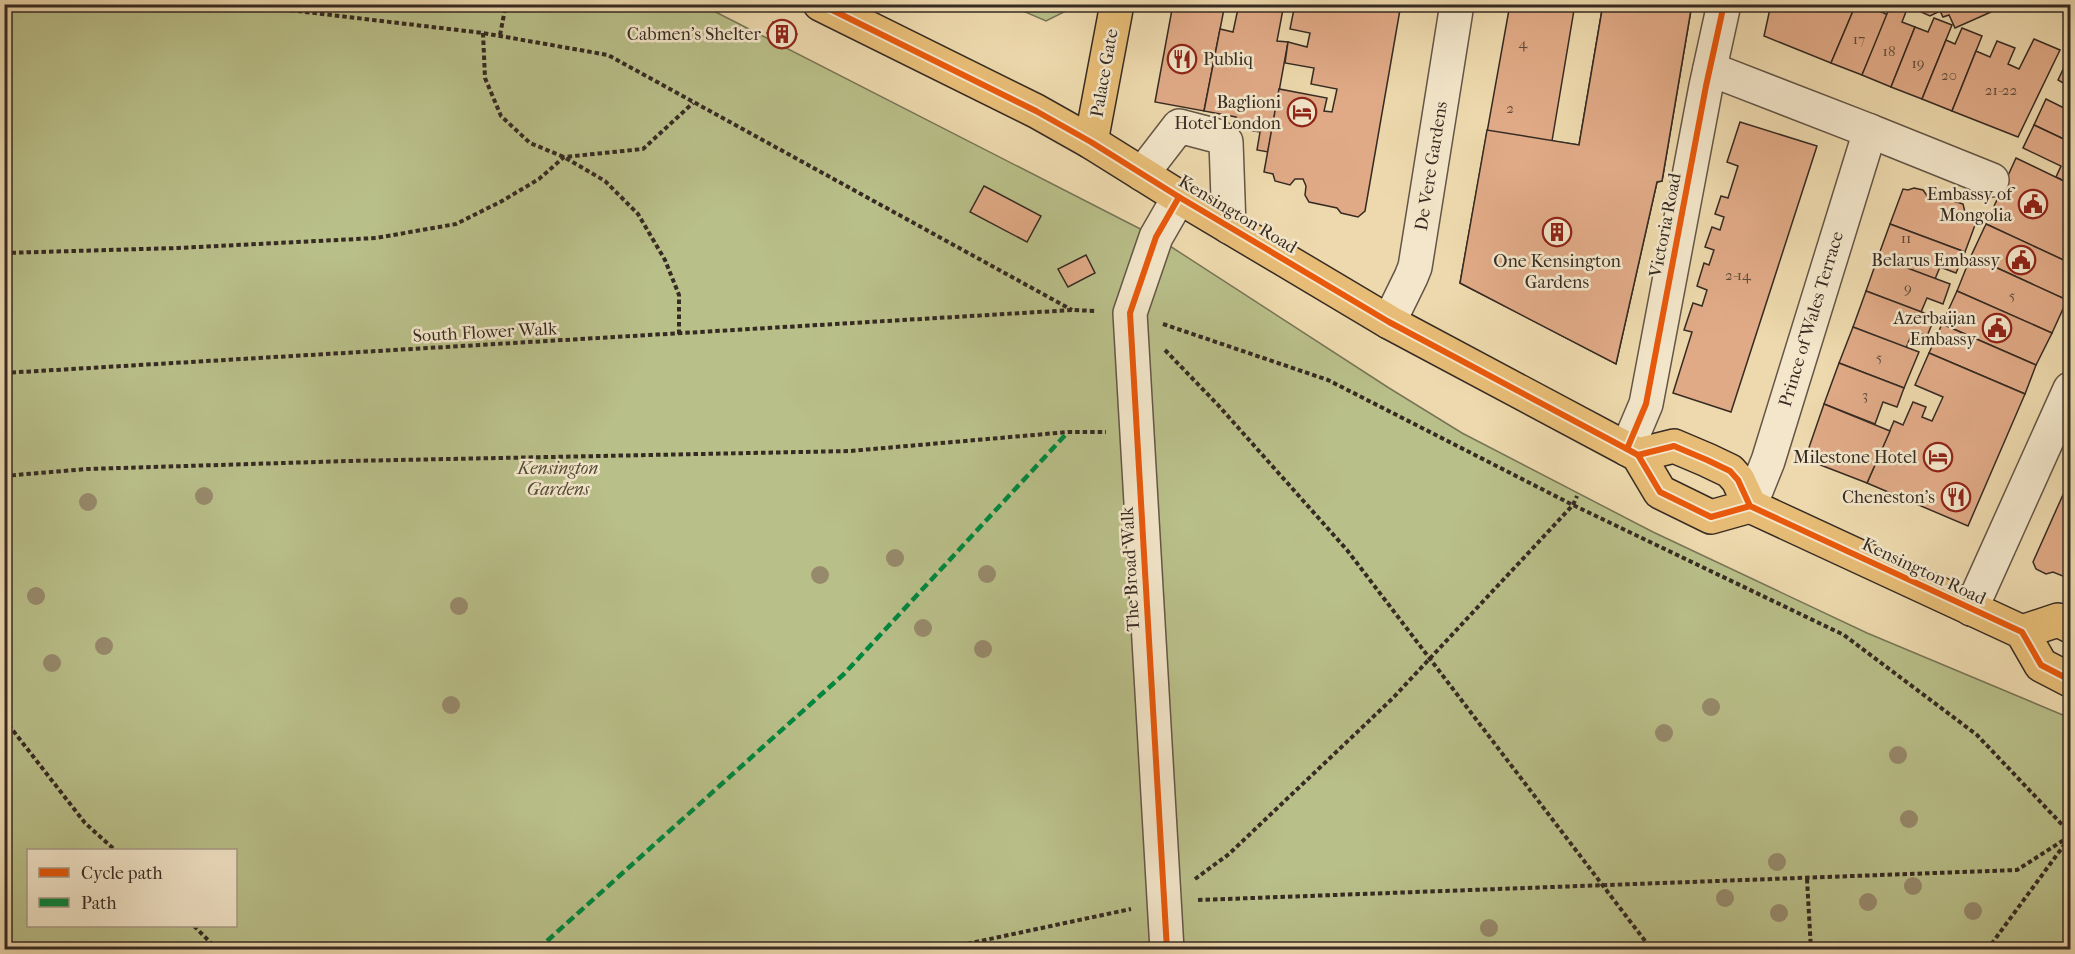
<svg xmlns="http://www.w3.org/2000/svg" width="2075" height="954" font-family="'IM FELL French Canon',serif">
<rect width="100%" height="100%" fill="#edd9ad"/>
<filter id="stains"><feTurbulence type="fractalNoise" baseFrequency=".00333" numOctaves="4"/><feColorMatrix values="0 0 0 0 .2 0 0 0 0 .09 0 0 0 0 .02 0 0 0 .5 -.17"/></filter>
<radialGradient id="worn" r=".72"><stop offset=".6" stop-color="#630" stop-opacity="0"/><stop offset="1" stop-color="#630" stop-opacity=".3"/></radialGradient>
<g fill="#b9bf89" stroke="#787556" stroke-width="1.5" fill-rule="evenodd">
<path d="M5,5H702L1156,237L1389,388L1462,433L1653,532L1867,633L2070,718V949L5,950ZM28,850H236V926H28Z"/>
<path d="M1009,5L1073,4V5L1072,8L1046,21Z"/>
</g>
<g fill="#e0aa86" stroke="#362b23" stroke-width="1.5">
<path d="M1173,4H1225L1204,111L1155,102Z"/>
<path d="M1239,4H1284L1277,41L1288,42L1268,152L1257,150L1260,132L1244,129L1236,117L1204,111L1220,29L1233,32Z"/>
<path d="M1295,4H1401L1365,211L1358,217L1341,213L1337,208L1309,202L1305,195L1306,186L1303,179H1295L1290,185L1275,181L1273,174L1264,172L1279,89L1327,98L1324,111L1332,112L1337,89L1311,84L1314,68L1285,63L1288,42L1307,47L1310,33L1290,29Z"/>
<path d="M1510,4H1575L1552,141L1579,145L1603,4H1692L1662,181L1657,182L1616,364L1460,283Z"/>
<path d="M1603,4H1692L1662,181L1657,182L1616,364L1460,283L1487,130L1579,145Z"/>
<path d="M1771,4H1856L1831,63L1764,36Z"/>
<path d="M1856,4H1875L1873,8L1888,15L1862,75L1831,63Z"/>
<path d="M1891,4H1909L1902,22L1915,27L1891,87L1862,75Z"/>
<path d="M1918,4H2009L1955,28L1949,15L1943,17L1940,11L1930,16L1921,12Z"/>
<path d="M1934,18L1952,25L1922,99L1891,87L1915,27L1928,32Z"/>
<path d="M773,22L797,34L791,45L767,33Z"/>
<path d="M1962,28L1982,36L1952,111L1922,99L1946,40L1955,44Z"/>
<path d="M2034,39L2060,50L2018,137L1952,111L1976,51L1990,57L1997,41L2015,48L2008,64L2019,69Z"/>
<path d="M2068,59L2070,60V87L2058,80Z"/>
<path d="M2046,99L2070,111V142L2034,125Z"/>
<path d="M1740,122L1817,146L1731,412L1673,393L1692,332L1684,330L1693,303L1702,306L1707,290L1697,286L1704,263L1709,265L1714,250L1705,247L1712,227L1720,230L1724,217L1715,214L1721,196L1728,198L1738,166L1727,162Z"/>
<path d="M2034,125L2070,142V184L2056,177L2061,166L2023,148Z"/>
<path d="M2016,158L2070,184V263L1986,224Z"/>
<path d="M984,186L1041,216L1027,242L970,212Z"/>
<path d="M1914,188L1923,190L1928,197L1931,188L1946,194L1943,202L1953,201L1963,204L1965,212L1978,217L1965,252L1890,224L1903,189L1908,190Z"/>
<path d="M1890,224L1965,252L1956,273L1940,267L1935,279L1878,257Z"/>
<path d="M1986,224L2070,263V292L2067,300L1971,256Z"/>
<path d="M1086,255L1095,273L1068,287L1058,269Z"/>
<path d="M1971,256L2067,300L2052,333L1957,291Z"/>
<path d="M1878,257L1950,284L1943,304L1927,298L1921,312L1866,291Z"/>
<path d="M1866,291L1935,317L1927,336L1913,331L1906,348L1853,327Z"/>
<path d="M1957,291L2052,333L2036,365L1942,324Z"/>
<path d="M1942,324L2036,365L2025,394L1929,353Z"/>
<path d="M1853,327L1919,352L1904,388L1839,363Z"/>
<path d="M1929,353L2025,394L1968,526L1867,483L1894,421L1903,425L1913,402L1926,407L1922,417L1932,421L1943,397L1915,385Z"/>
<path d="M1839,363L1904,388L1897,407L1883,402L1875,424L1824,404Z"/>
<path d="M1824,404L1890,431L1867,483L1805,459Z"/>
<path d="M2070,479V579L2053,572L2046,574L2036,569L2033,562Z"/>
</g>
<g fill="none" stroke-linecap="round" stroke-linejoin="round">
<g stroke="#645646" stroke-width="36">
<g id="minor">
<path d="M1710,69L1870,131L1768,461L1750,506"/>
<path d="M1870,131L1992,180"/>
<path d="M1142,174L1179,126L1217,136L1226,142L1229,227"/>
<path d="M1389,322L1411,277L1415,267L1457,4"/>
<path d="M1627,449L1646,404L1706,86L1724,4"/>
<path d="M1971,609L2070,389"/>
<path d="M1167,950L1130,313L1156,237L1179,197"/>
</g>
</g>
<g stroke="#362b23" stroke-width="36">
<g id="major">
<path d="M820,4L1036,111L1091,142L1179,197L1389,322L1627,449L1638,455L1660,492L1711,517L1750,506"/>
<path d="M1091,142L1117,4"/>
<path d="M1638,455L1674,446L1707,460L1730,471L1738,480L1750,506L2022,632L2041,665L2070,680"/>
<path d="M2022,632L2058,620L2070,626"/>
</g>
</g>
<g stroke="#362b23" stroke-width="4" stroke-dasharray="4.5 3" stroke-linecap="butt">
<path d="M238,4L483,33L608,55L1072,310"/>
<path d="M483,33L485,78L501,116L530,143L564,157L605,181L638,214L665,260L679,295V334"/>
<path d="M500,35L506,4"/>
<path d="M4,253L178,248L376,238L456,224L502,201L539,179L564,157L643,149L693,103"/>
<path d="M1163,324L1328,380L1573,505L1844,635L1977,735L2070,833"/>
<path d="M1165,350L1218,405L1347,550L1652,950"/>
<path d="M4,373L1073,310L1097,311"/>
<path d="M4,476L87,469L349,461L850,451L1068,432H1106"/>
<path d="M4,719L85,823L115,850"/>
<path d="M1195,879L1229,854L1393,698L1573,505L1577,496"/>
<path d="M1807,879L1811,950"/>
<path d="M1198,900L2017,870L2070,836"/>
<path d="M194,926L218,950"/>
<path d="M938,950L1131,909"/>
<path d="M1987,950L2070,837"/>
</g>
<use href="#minor" stroke="#f3e6ca" stroke-width="33"/>
<use href="#major" stroke="#e6bc76" stroke-width="33"/>
<path stroke="#00873e" stroke-width="4.5" stroke-dasharray="9 4.5" stroke-linecap="butt" d="M537,950L844,674L1068,432"/>
<g stroke="#f3e6ca" stroke-width="10">
<g id="cycleway">
<path d="M820,4L1036,111L1091,142L1179,197L1389,322L1627,449L1638,455L1660,492L1711,517L1750,506"/>
<path d="M1627,449L1646,404L1706,86L1724,4"/>
<path d="M1638,455L1674,446L1707,460L1730,471L1738,480L1750,506L2022,632L2041,665L2070,680"/>
<path d="M1167,950L1130,313L1156,237L1179,197"/>
</g>
</g>
<use href="#cycleway" stroke="#e8590c" stroke-width="6"/>
</g>
<g fill="#978a6c">
<circle cx="204" cy="496" r="9"/>
<circle cx="88" cy="502" r="9"/>
<circle cx="895" cy="558" r="9"/>
<circle cx="987" cy="574" r="9"/>
<circle cx="820" cy="575" r="9"/>
<circle cx="36" cy="596" r="9"/>
<circle cx="459" cy="606" r="9"/>
<circle cx="923" cy="628" r="9"/>
<circle cx="104" cy="646" r="9"/>
<circle cx="983" cy="649" r="9"/>
<circle cx="52" cy="663" r="9"/>
<circle cx="451" cy="705" r="9"/>
<circle cx="1711" cy="707" r="9"/>
<circle cx="1664" cy="733" r="9"/>
<circle cx="1898" cy="755" r="9"/>
<circle cx="1909" cy="819" r="9"/>
<circle cx="1777" cy="862" r="9"/>
<circle cx="1913" cy="886" r="9"/>
<circle cx="1725" cy="898" r="9"/>
<circle cx="1868" cy="902" r="9"/>
<circle cx="1973" cy="911" r="9"/>
<circle cx="1779" cy="913" r="9"/>
<circle cx="1489" cy="928" r="9"/>
</g>
<defs>
<g id="building-ring" transform="scale(1.5)"><circle r="9.5" fill="#f3e6ca" stroke="#8f2418" stroke-width="1.5"/><path d="M-4-6H4V6H1V3H-1V6H-4ZM-2.5-4.3h1.7v1.8h-1.7ZM.8-4.3h1.7v1.8H.8ZM-2.5-1h1.7V.8h-1.7ZM.8-1h1.7V.8H.8Z" fill="#8f2418"/></g>
<g id="restaurant-ring" transform="scale(1.5)"><circle r="9.5" fill="#f3e6ca" stroke="#8f2418" stroke-width="1.5"/><path d="M-5-6h1v4h1v-4h1v4h1v-4h1v5L-1.5 .5V6h-2V.5L-5-1ZM5-6V6H3V1.5H1.5Q1.5-4 5-6Z" fill="#8f2418"/></g>
<g id="hotel-ring" transform="scale(1.5)"><circle r="9.5" fill="#f3e6ca" stroke="#8f2418" stroke-width="1.5"/><path d="M-6-4.5h1.5V1H6V5H4.5V3h-9V5H-6ZM-4 0a1.8 1.8 0 1 1 3.6 0ZM.5 0V-2.5h3Q6-2.5 6 0Z" fill="#8f2418"/></g>
<g id="civic-ring" transform="scale(1.5)"><circle r="9.5" fill="#f3e6ca" stroke="#8f2418" stroke-width="1.5"/><path d="M-.6-6.5H3V-4.5H.6V-3L4-1V1h2V6H-6V1h2V-1L-.6-3ZM-1.2 2.5V6h2.4V2.5Z" fill="#8f2418"/></g>
</defs>
<g fill-rule="evenodd">
<use href="#building-ring" x="782" y="34"/>
<use href="#restaurant-ring" x="1182" y="59"/>
<use href="#hotel-ring" x="1302" y="112"/>
<use href="#civic-ring" x="2033" y="204"/>
<use href="#building-ring" x="1557" y="232"/>
<use href="#civic-ring" x="2021" y="260"/>
<use href="#civic-ring" x="1997" y="328"/>
<use href="#hotel-ring" x="1938" y="457"/>
<use href="#restaurant-ring" x="1956" y="497"/>
</g>
<g text-anchor="middle" stroke-width="5" stroke-linejoin="round" paint-order="stroke">
<g font-size="15" fill="#604b3c">
<text x="1859" y="44">17</text>
<text x="1523" y="48">4</text>
<text x="1889" y="56">18</text>
<text x="1918" y="68">19</text>
<text x="1949" y="80">20</text>
<text x="2001" y="95">21-22</text>
<text x="1510" y="113">2</text>
<text x="1906" y="243">11</text>
<text x="1738" y="280">2-14</text>
<text x="1908" y="293">9</text>
<text x="2012" y="300">5</text>
<text x="1879" y="362">5</text>
<text x="1865" y="400">3</text>
</g>
<g font-size="18" fill="#362b23" stroke="#f3e6ca" text-anchor="end">
<text x="761" y="40">Cabmen's Shelter</text>
<text x="1203" y="65" text-anchor="start">Publiq</text>
<text x="1281" y="108">Baglioni<tspan x="1281" dy="21">Hotel London</tspan></text>
<text x="2012" y="200">Embassy of<tspan x="2012" dy="21">Mongolia</tspan></text>
<text x="2000" y="266">Belarus Embassy</text>
<text x="1557" y="267" text-anchor="middle">One Kensington<tspan x="1557" dy="21">Gardens</tspan></text>
<text x="1976" y="324">Azerbaijan<tspan x="1976" dy="21">Embassy</tspan></text>
<text x="1917" y="463">Milestone Hotel</text>
<text x="1935" y="503">Cheneston's</text>
</g>
<g font-size="18" fill="#362b23" stroke="#f3e6ca">
<text transform="translate(1104 73) rotate(-80)" y="6">Palace Gate</text>
<text transform="translate(1431 166) rotate(-81)" y="6">De Vere Gardens</text>
<text transform="translate(1238 214) rotate(31)" y="6">Kensington Road</text>
<text transform="translate(1665 225) rotate(-79)" y="6">Victoria Road</text>
<text transform="translate(1811 319) rotate(-73)" y="6">Prince of Wales Terrace</text>
<text transform="translate(485 332) rotate(-3)" y="6">South Flower Walk</text>
<text transform="translate(1130 569) rotate(-93)" y="6">The Broad Walk</text>
<text transform="translate(1924 571) rotate(25)" y="6">Kensington Road</text>
</g>
<g font-size="18" font-style="italic" fill="#504937" stroke="#f3e6ca">
<text x="558" y="474">Kensington<tspan x="558" dy="21">Gardens</tspan></text>
</g>
</g>
<rect width="2075" height="954" fill="none" stroke="#edd9ad" stroke-width="24"/>
<rect x="6" y="6" width="2063" height="942" fill="none" stroke="#362b23" stroke-width="3"/>
<rect x="12" y="12" width="2051" height="930" fill="none" stroke="#362b23" stroke-width="1.5"/>
<rect x="27" y="849" width="210" height="78" fill="#f3e6ca" stroke="#a79b87" stroke-width="1.5"/>
<rect x="39" y="868" width="30" height="9" fill="#e8590c" stroke="#a79b87" stroke-width="1.5"/>
<text x="81" y="879" font-size="18" fill="#362b23">Cycle path</text>
<rect x="39" y="898" width="30" height="9" fill="#00873e" stroke="#a79b87" stroke-width="1.5"/>
<text x="81" y="909" font-size="18" fill="#362b23">Path</text>
<rect width="100%" height="100%" filter="url(#stains)"/>
<rect width="100%" height="100%" fill="url(#worn)"/>
</svg>
